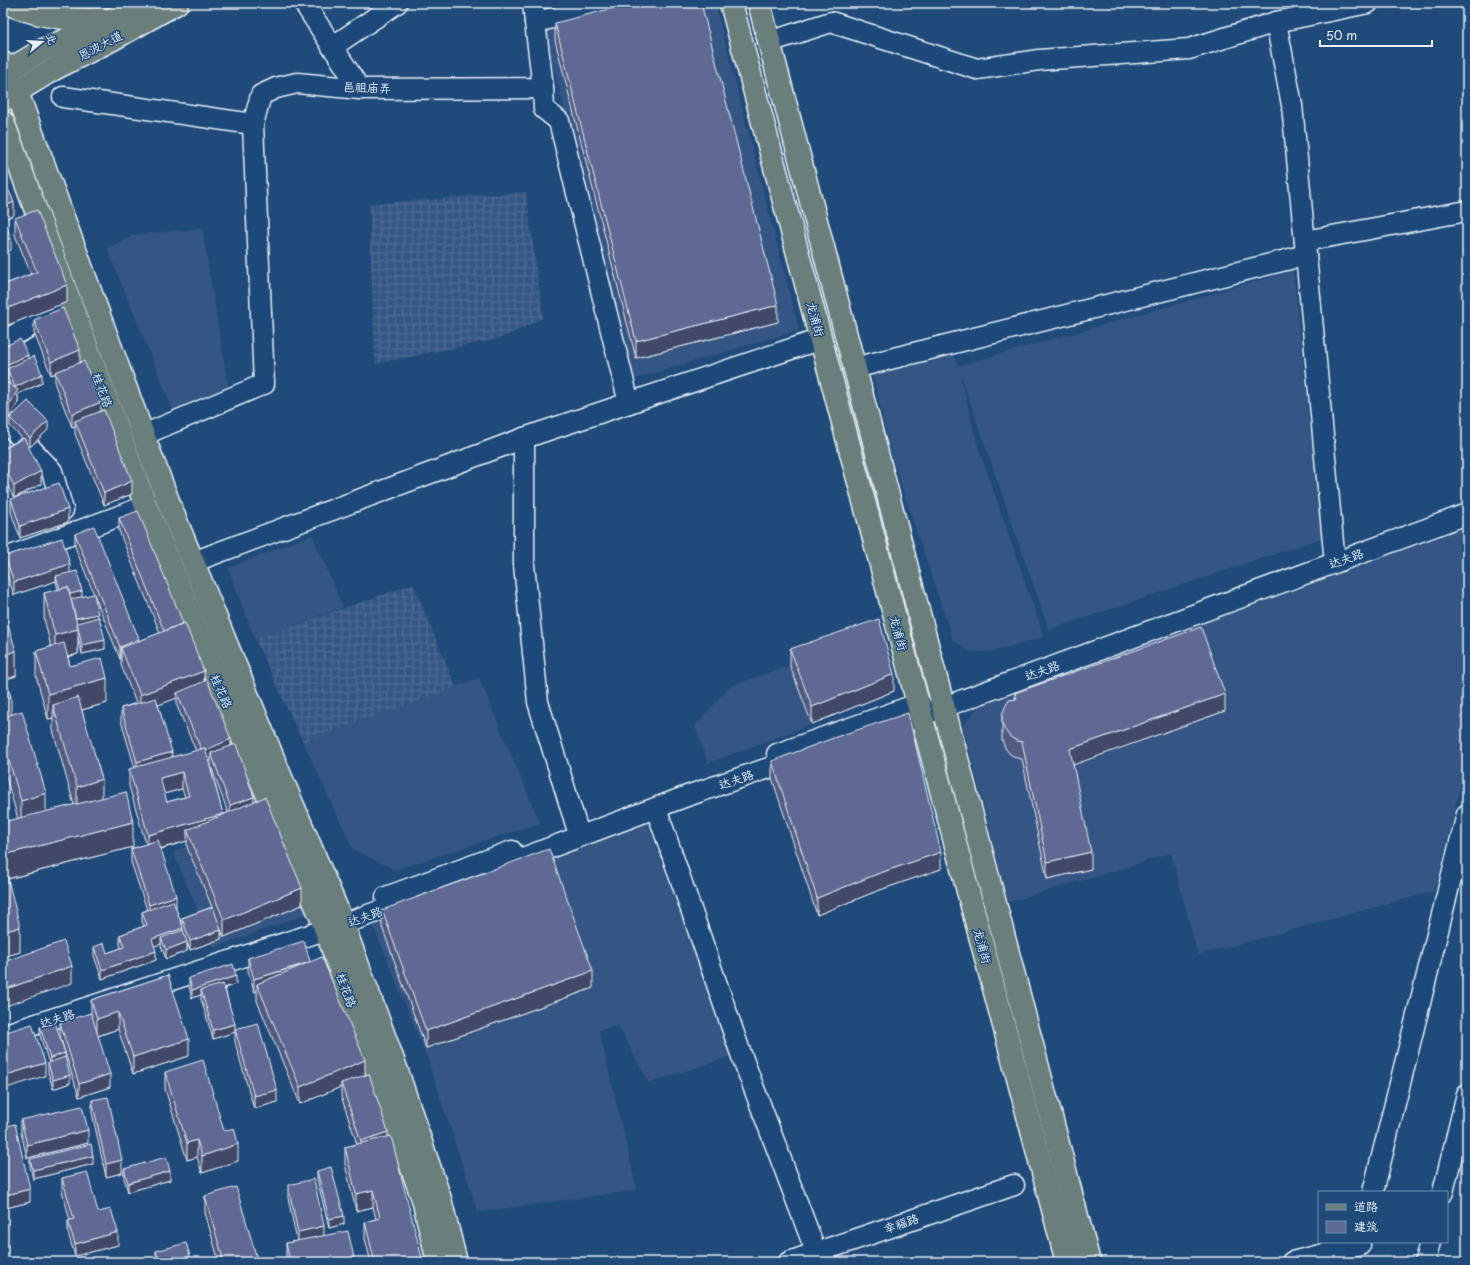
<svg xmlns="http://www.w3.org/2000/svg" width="1470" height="1265" viewBox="0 0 1470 1265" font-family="'Playpen Sans','LXGW WenKai TC',sans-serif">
<defs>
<pattern id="industrial-grid" width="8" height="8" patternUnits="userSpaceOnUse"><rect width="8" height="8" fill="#365684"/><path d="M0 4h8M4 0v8" fill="none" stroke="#536f96"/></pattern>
</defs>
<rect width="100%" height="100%" fill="#1f4a7a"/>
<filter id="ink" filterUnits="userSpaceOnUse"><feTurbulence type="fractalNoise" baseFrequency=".025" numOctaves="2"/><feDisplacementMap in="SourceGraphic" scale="8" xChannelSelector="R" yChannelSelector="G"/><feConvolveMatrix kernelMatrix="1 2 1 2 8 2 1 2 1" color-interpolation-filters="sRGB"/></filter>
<g filter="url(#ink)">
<g fill="#365684">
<polygon points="656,3 715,3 799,330 634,379 543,27"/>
<polygon points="202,228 229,392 174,412 107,248 135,235"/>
<polygon points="1293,271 1322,538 1049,630 959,370 977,443 1044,637 991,652 971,652 953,640 893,461 872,372 954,354 958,366"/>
<polygon points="1467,527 1467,758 1435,891 1198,955 1171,853 1118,870 1008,902 963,725 988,698"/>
<polygon points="312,535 343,607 255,639 228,568"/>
<polygon points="790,666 812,724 708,763 695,726 730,686"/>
<polygon points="479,678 540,823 395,870 353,849 303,742"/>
<polygon points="265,814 309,913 214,948 173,852"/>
<polygon points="647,822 732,1056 649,1083 618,1026 599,1030 637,1190 478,1212 428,1061 372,922"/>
</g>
<g fill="url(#industrial-grid)">
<polygon points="526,192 543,318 502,338 375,364 369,204"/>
<polygon points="413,584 456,687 303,742 255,639"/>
</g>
<path fill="#57838c" stroke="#a0bac2" d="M 932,3 L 978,3 C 962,9 948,7 932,3 Z"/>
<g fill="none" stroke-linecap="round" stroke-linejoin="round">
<defs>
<g id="minor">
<polyline points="304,3 360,89"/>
<polyline points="533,3 535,22"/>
<polyline points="1276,22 1292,105 1334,553"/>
<polyline points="769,42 831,22 977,69 1039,60 1189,49 1276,22 1368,3"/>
<polyline points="332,47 397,3"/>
<polyline points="543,88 544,109 559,121 629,403"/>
<polyline points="63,97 253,124 261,95 276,88 297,83 360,89 543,88 535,22 620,3"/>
<polyline points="1305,241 1467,211"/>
<polyline points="3,341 57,312"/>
<polyline points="854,368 1306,255"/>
<polyline points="3,419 52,471 63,510"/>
<polyline points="143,435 264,384 253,124"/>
<polyline points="524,438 524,565 538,702 577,828"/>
<polyline points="3,559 146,506"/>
<polyline points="193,562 524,438 821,339"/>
<polyline points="906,721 1467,514"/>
<polyline points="777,754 920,703"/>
<polyline points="656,808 741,1054 816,1252"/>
<polyline points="499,867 687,796 798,758"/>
<polyline points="386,897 512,851"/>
<polyline points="3,1035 343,924 407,901"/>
<polyline points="1373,1192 1467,814"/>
<polyline points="1443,1192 1467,1094"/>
<polyline points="789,1262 1014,1185"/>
<polyline points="1292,1262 1360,1245"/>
<polyline points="1425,1262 1430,1242"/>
</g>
<g id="major">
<path d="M 6,3 C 38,16 68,21 102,19"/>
<polyline points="731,3 1067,1262"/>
<polyline points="759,3 1089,1262"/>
<polyline points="3,63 17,92 143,435 170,506 280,775 339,914 396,1068 440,1199 456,1262"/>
<polyline points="3,74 41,51 112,19 138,3"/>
<polyline points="3,100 52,70 113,39 177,3"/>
<polyline points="3,122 146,506 232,714 322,919 423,1199 438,1262"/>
</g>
</defs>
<use href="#minor" stroke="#e8f1f8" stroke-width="23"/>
<use href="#major" stroke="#e8f1f8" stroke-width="25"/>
<use href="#minor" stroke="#1f4a7a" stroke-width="20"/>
<use href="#major" stroke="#6b7f7c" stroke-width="22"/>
</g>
<g fill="#515a7f" stroke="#e8f1f8" fill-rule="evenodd">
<polygon points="555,23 778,322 636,358 555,40"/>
<polygon points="15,218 67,302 3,327 3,285 31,274 15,235"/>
<polygon points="34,320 80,362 101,411 132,494 104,505 75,434 75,426 72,427 55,385 55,373 51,375 34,333"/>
<polygon points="3,347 28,359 42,383 18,394 18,403 9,418 3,414 3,380 10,385 7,377"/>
<polygon points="10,418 48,430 30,447 26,442 41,484 16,497 68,522 20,538 11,512 11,499 14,498 3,477 3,449 22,438 10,426"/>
<path d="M 119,518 L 204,682 L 231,746 L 254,802 L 302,905 L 224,937 L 221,930 L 221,939 L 190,950 L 187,943 L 187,951 L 166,959 L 161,946 L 161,944 L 154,946 L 156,960 L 102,979 L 94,956 L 94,947 L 107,953 L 121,948 L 120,944 L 120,935 L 144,926 L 142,921 L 142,912 L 147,910 L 131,862 L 131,849 L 146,844 L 129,786 L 129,769 L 135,768 L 121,721 L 121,708 L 136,703 L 121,665 L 121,659 L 120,659 L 75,547 L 75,534 L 139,641 L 160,633 L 119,531 ZM 177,698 L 177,706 L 196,751 L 172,757 L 158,705 ZM 211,760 L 211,766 L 228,813 L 223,814 L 209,761 ZM 182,789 L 185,797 L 167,802 L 164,794 ZM 187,841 L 187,847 L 212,907 L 182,918 L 182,925 L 176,909 L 176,908 L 161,849 Z"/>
<polygon points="5,556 70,573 82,597 98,617 105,649 82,654 78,637 78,654 68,657 70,666 107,703 82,710 102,798 133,847 8,879 20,952 3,957 3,822 18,819 3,766 3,608 16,676 6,679 11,714 46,812 74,805 53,730 53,718 48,719 36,676 36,651 51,647 44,618 44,593 58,590 56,581 14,595 5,569"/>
<polygon points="790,649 894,691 812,724 790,666"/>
<polygon points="1015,693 1225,711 1073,764 1091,869 1047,879 1022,759 1017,758 1010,754 1005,748 1002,740 1002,715 1015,699"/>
<polygon points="772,761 941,869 877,891 817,915 772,778"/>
<polygon points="382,910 593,988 426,1048 382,927"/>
<polygon points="248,958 310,962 365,1075 388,1136 423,1262 371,1262 365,1239 365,1222 376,1219 373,1207 356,1211 345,1164 345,1147 357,1144 341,1096 341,1087 300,1104 257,1001 257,991 254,992 248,971"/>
<polygon points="168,975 189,1056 133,1074 118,1029 98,1036 110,1087 79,1097 60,1036 60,1023 91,1013 91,1000"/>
<polygon points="189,978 236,984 225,988 235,1029 277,1102 254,1109 235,1042 235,1032 213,1039 201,999 201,995 192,998 189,987"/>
<polygon points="40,1027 65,1057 70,1083 53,1089 48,1072 48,1063 49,1063 40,1036"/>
<polygon points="165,1072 224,1131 238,1161 202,1173 197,1157 187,1160 165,1089"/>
<polygon points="92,1100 122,1173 106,1177 92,1113"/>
<polygon points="3,1102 6,1121 6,1126 30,1202 6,1208 3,1196"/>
<polygon points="21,1120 88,1143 27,1158 21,1133"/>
<polygon points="30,1159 93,1164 33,1179 30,1167"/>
<polygon points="124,1169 170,1180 128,1192 124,1178"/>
<polygon points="317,1171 344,1224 329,1228 317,1179"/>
<polygon points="62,1178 98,1212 118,1245 75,1256 68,1233 68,1221 70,1220 62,1191"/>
<polygon points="288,1185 324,1236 355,1262 287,1262 286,1256 286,1243 297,1241 288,1198"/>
<polygon points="205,1196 258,1262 219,1262 205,1213"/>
<polygon points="156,1251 192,1262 156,1262"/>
</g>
<g fill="#424a68" stroke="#e8f1f8">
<polygon points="14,202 14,215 3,220 3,207"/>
<polygon points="11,238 11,250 3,254 3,241"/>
<polygon points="67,285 67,302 3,327 3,310"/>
<polygon points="778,305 778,322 636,358 636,341"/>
<polygon points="80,350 80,363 51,375 51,362"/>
<polygon points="28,355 28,367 7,369 7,377 3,379 3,366"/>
<polygon points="42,374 42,383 18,394 18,403 9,418 9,405 15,395 15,387"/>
<polygon points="101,402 101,415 75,421 75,426 72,427 72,414"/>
<polygon points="48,421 48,430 30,447 30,438"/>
<polygon points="41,471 41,484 14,498 14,486"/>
<polygon points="132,481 132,494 104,505 104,493"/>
<polygon points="68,509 68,522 20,538 20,526"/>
<polygon points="70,564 70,577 56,576 56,581 14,595 14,582"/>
<polygon points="82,591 82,599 70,602 61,596"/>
<polygon points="98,614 98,622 78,627 73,619"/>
<polygon points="78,629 78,654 55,660 55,635"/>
<polygon points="139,639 139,652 121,648 121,659 120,659 120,647"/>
<polygon points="105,640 105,649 82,654 82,645"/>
<polygon points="16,651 16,676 3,680 3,655"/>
<polygon points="204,671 204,688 177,693 177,698 140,712 140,695"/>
<polygon points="894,674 894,691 812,724 812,707"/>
<polygon points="107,678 107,703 56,717 53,705 53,718 48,719 48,694"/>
<polygon points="1225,694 1225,711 1070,766 1070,749"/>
<polygon points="11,697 11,722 3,724 3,699"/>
<polygon points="231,739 231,752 211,753 211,760 202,764 202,751"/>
<polygon points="172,752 172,765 137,775 137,762"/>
<polygon points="182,772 182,789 160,795 160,778"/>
<polygon points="102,779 102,804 77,812 77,787"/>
<polygon points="46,793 46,818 21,826 21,801"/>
<polygon points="254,797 254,809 230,818 230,805"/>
<polygon points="223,814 191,840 187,830 187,841 148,852 148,835"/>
<polygon points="133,822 133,847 3,880 3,855"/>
<polygon points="941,852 941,869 877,891 817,915 817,898 877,874"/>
<polygon points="1091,852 1091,869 1047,879 1047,862"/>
<polygon points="302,888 302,905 224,937 224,920"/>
<polygon points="176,896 176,908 149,918 149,905"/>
<polygon points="20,927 20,952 3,957 3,932"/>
<polygon points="183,928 183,936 161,938 161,944 152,947 152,939"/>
<polygon points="221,930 221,939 190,950 190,941"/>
<polygon points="187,942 187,951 166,959 166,950"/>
<polygon points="156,951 156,960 102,979 102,970"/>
<polygon points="310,963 257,984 257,991 254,992 254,979"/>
<polygon points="72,966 72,983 3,1007 3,990"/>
<polygon points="593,971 593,988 426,1048 426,1031"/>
<polygon points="236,976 236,984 203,995 201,990 201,995 192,998 192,990"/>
<polygon points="118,1012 118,1029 97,1036 97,1019"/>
<polygon points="235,1024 235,1032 213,1039 213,1030"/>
<polygon points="189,1039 189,1056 133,1074 133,1057"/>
<polygon points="65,1053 65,1061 50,1066 50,1058"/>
<polygon points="365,1060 365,1078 341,1083 341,1087 300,1104 300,1087"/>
<polygon points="45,1063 45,1076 3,1089 3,1076"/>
<polygon points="110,1074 110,1087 79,1097 79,1084"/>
<polygon points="70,1075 70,1083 53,1089 53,1080"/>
<polygon points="277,1090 277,1102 254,1109 254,1096"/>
<polygon points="88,1130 88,1143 27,1158 27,1145"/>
<polygon points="388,1132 388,1145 361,1154 361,1141"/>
<polygon points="197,1140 197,1157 187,1160 187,1143"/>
<polygon points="238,1144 238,1161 202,1173 202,1156"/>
<polygon points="93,1156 93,1164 33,1179 33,1170"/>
<polygon points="122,1160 122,1173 106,1177 106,1164"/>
<polygon points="170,1171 170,1180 128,1192 128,1183"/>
<polygon points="30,1189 30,1202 6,1208 6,1195"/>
<polygon points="373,1190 373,1207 356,1211 356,1194"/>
<polygon points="344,1216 344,1224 329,1228 329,1219"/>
<polygon points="324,1226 324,1239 298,1245 298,1232"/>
<polygon points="118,1232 118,1245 75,1256 75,1244"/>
</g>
<g fill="#5e6994" stroke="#e8f1f8" fill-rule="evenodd">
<polygon points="633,3 701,3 778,305 636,341 555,23"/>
<polygon points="3,178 14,202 3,207"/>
<polygon points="37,210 67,285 3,310 3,285 37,272 15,218"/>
<polygon points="3,219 11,238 3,241"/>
<polygon points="63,308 80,350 51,362 34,320"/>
<polygon points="20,339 28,355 3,366 3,347"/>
<polygon points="34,356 42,374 15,387 7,369"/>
<polygon points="84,361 101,402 72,414 55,372"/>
<polygon points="3,380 18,390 9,405 3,401"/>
<polygon points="28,401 48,421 30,438 10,418"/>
<polygon points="104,410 132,481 104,493 75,421"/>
<polygon points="24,438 41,471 14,486 3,464 3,449"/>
<polygon points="59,483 68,509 20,526 11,499"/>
<polygon points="138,511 183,623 164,631 119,518"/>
<polygon points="94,526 139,639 120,647 75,534"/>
<polygon points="62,538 70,564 14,582 5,556"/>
<polygon points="77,571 82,591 70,594 68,587 60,589 56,576"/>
<polygon points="68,587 78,629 55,635 44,593"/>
<polygon points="94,594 98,614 76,618 71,599"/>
<polygon points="3,608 16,651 3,655"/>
<polygon points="99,617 105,640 82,645 77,623"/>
<polygon points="879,619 894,674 812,707 790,649"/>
<polygon points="185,623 204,671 140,695 121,648"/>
<polygon points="1201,627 1225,694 1070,749 1091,852 1047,862 1022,742 1017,741 1010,737 1005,730 1002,723 1002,715 1005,707 1009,700 1017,699 1015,693"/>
<polygon points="64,643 70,666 102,658 107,678 48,694 36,651"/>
<polygon points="3,670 11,697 3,699"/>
<polygon points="207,680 231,739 206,750 205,748 201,749 177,693"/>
<polygon points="78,697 102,779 77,787 53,705"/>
<polygon points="156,698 172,752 137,762 121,708"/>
<polygon points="22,711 46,793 21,801 3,741 3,717"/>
<polygon points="908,713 941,852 877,874 817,898 772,761 836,737"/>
<polygon points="236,744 254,797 230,805 211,753"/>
<path d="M 205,748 L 223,814 L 148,835 L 129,769 ZM 182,772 L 189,796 L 167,802 L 160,778 Z"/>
<polygon points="126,792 133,822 3,855 3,822"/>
<polygon points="265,797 302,888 224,920 187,830"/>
<polygon points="158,840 176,896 149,905 131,849"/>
<polygon points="549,849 593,971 426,1031 382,910"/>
<polygon points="3,860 20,927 3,932"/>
<polygon points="173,901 183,928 152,939 156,951 102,970 94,947 104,943 107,953 124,947 120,935 147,925 142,912"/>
<polygon points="213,907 221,930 190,941 182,918"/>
<polygon points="183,930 187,942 166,950 161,938"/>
<polygon points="64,941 72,966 3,990 3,962"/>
<polygon points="304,941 310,962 254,979 248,958"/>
<polygon points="322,957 365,1060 300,1087 257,984"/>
<polygon points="233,964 236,976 192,990 189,978"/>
<polygon points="168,975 189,1039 133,1057 118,1012 97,1019 91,1000"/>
<polygon points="223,984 235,1024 213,1030 201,990"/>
<polygon points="91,1013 110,1074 79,1084 60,1023"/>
<polygon points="55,1022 65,1053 50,1058 40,1027"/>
<polygon points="258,1023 277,1090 254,1096 235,1029"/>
<polygon points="32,1024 45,1063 3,1076 3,1033"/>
<polygon points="65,1057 70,1075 53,1080 48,1063"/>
<polygon points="203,1060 224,1131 234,1128 238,1144 202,1156 197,1140 187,1143 165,1072"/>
<polygon points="369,1074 388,1132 361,1141 341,1083"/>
<polygon points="108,1097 122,1160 106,1164 92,1100"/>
<polygon points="3,1102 6,1121 3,1122"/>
<polygon points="82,1106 88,1130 27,1145 21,1120"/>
<polygon points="15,1124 30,1189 6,1195 3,1183 3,1127"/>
<polygon points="391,1136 423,1262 375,1262 365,1222 380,1218 373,1190 356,1194 345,1147"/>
<polygon points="91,1144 93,1156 33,1170 30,1159"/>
<polygon points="166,1157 170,1171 128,1183 124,1169"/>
<polygon points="331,1167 344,1216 329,1219 317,1171"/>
<polygon points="87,1172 98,1212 111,1209 118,1232 75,1244 68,1221 74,1219 62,1178"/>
<polygon points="314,1179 324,1226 298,1232 288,1185"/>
<polygon points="236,1187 258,1262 224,1262 205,1196"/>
<polygon points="348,1231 355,1262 290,1262 286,1243"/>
<polygon points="186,1243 192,1262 159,1262 156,1251"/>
</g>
</g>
<g text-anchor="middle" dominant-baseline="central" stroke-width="3" stroke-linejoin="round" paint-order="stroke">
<g font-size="12" fill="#e8f1f8" stroke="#1f4a7a">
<text transform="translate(100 45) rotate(-28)">恩波大道</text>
<text transform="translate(367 87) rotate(2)">邑祖庙弄</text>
<text transform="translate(816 319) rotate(75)">龙浦街</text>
<text transform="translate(103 390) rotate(70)">桂花路</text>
<text transform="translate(1346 558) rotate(-20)">达夫路</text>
<text transform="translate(899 633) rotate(75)">龙浦街</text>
<text transform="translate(1042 670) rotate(-20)">达夫路</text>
<text transform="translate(222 691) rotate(67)">桂花路</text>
<text transform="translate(736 779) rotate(-19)">达夫路</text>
<text transform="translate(365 916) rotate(-20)">达夫路</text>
<text transform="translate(983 946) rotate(75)">龙浦街</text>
<text transform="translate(347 990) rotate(70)">桂花路</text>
<text transform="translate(57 1018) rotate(-18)">达夫路</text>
<text transform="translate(901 1223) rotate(-19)">幸福路</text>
</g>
</g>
<rect width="1470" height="1265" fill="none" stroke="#1f4a7a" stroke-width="16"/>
<rect x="8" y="8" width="1454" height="1249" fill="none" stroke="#e8f1f8" stroke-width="1.5" filter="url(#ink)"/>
<rect x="1318" y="1191" width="130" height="52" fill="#1f4a7a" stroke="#6f8dac"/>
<rect x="1326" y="1204" width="20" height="6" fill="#6b7f7c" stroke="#6f8dac"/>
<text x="1354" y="1211" font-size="12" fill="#e8f1f8">道路</text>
<rect x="1326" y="1221" width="20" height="12" fill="#5e6994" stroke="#6f8dac"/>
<text x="1354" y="1231" font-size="12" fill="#e8f1f8">建筑</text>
<g transform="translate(42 42) rotate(72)" stroke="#1f4a7a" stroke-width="3" paint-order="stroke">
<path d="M0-3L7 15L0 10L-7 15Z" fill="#e8f1f8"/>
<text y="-6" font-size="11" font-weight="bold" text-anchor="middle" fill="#e8f1f8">北</text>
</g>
<path d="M1320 40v6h112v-6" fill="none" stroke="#e8f1f8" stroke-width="2"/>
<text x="1326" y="40" font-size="12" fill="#e8f1f8" stroke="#1f4a7a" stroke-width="3" paint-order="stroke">50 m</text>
</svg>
